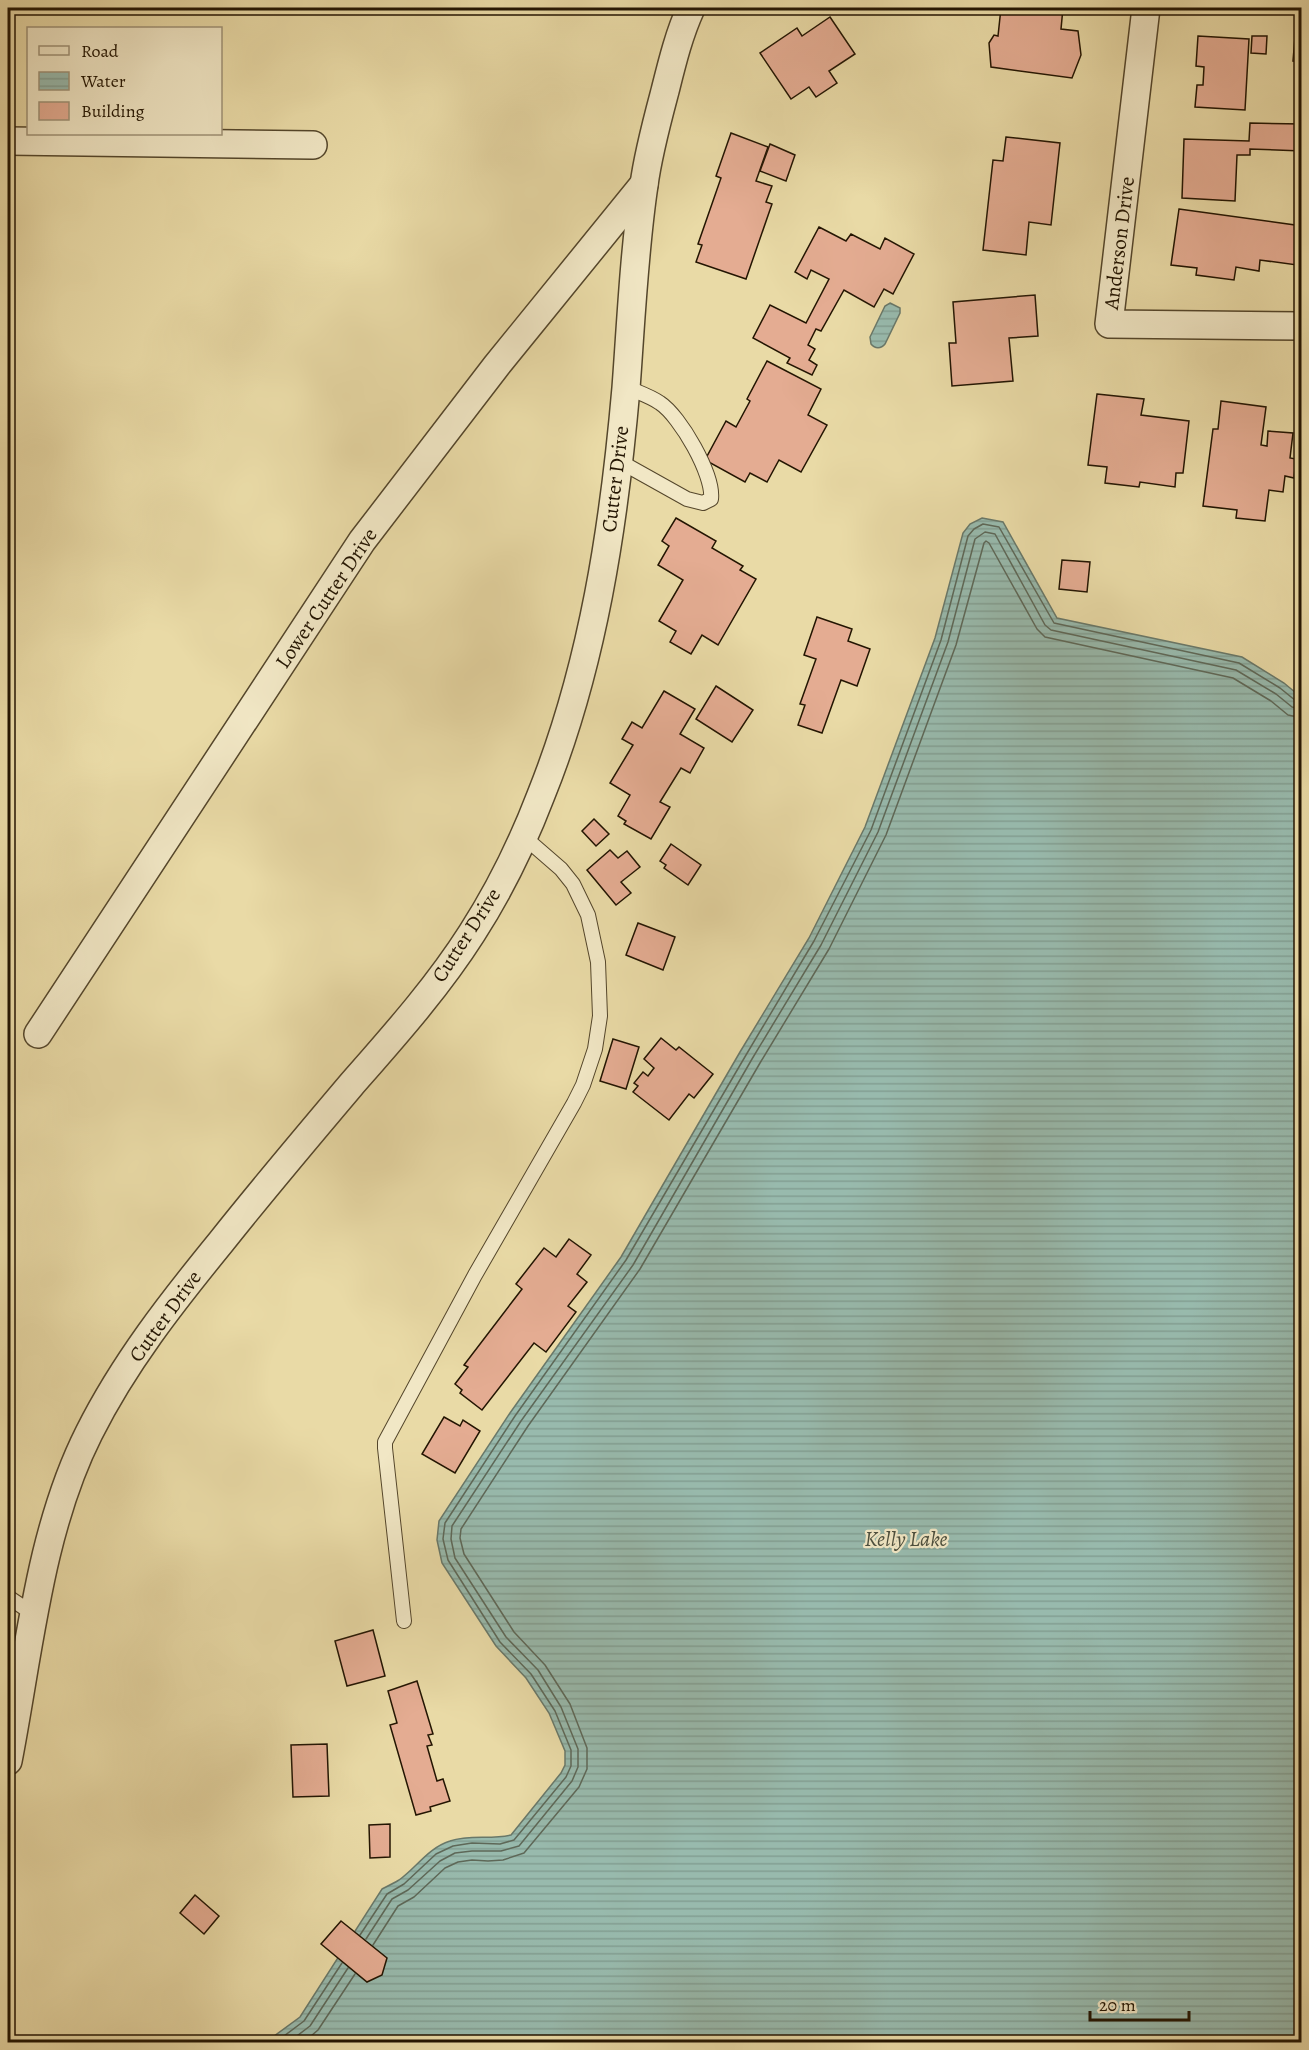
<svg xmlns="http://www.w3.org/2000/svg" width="1309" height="2050" viewBox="0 0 1309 2050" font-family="Alegreya,serif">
<defs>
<pattern id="water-rules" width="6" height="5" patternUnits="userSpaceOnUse" patternTransform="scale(1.5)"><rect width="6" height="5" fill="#98baad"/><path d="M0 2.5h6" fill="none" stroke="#839f93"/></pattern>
</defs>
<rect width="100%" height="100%" fill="#e9daa6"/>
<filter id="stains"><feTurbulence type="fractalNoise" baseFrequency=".00333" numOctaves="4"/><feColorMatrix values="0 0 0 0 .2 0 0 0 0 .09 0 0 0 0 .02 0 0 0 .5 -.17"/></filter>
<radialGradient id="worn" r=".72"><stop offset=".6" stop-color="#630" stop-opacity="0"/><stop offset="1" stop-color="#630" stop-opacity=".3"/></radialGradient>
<g fill="url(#water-rules)" stroke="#697869" stroke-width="1.5">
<path d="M 890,303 L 900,308 L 900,313 L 885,344 C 881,349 875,349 871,344 L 870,337 L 885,306 Z"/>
<path d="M 982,518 L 1003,522 L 1057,618 L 1242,657 L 1284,683 L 1302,698 L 1301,2042 L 266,2042 L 300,2017 L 382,1889 C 388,1886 394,1883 399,1880 C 417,1867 428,1848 450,1841 C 470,1834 490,1840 511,1835 L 561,1773 L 565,1765 L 565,1751 L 549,1713 L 526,1678 L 496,1646 L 442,1563 L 437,1540 L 439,1521 L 510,1413 L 621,1257 L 740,1052 L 809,938 L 865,827 L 935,638 L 963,533 L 970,524 Z"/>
</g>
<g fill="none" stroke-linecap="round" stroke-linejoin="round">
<g stroke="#5e6858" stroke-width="1.5">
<polyline points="360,1935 387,1894 404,1884 436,1854 453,1846 472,1843 500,1844 514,1840 566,1777 571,1766 571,1750 555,1711 531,1674 500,1642 448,1560 443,1539 445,1523 515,1416 626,1260 746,1055 814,941 871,830 941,640 968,536 974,529 983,524 999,527 1054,623 1239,663 1280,688 1296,701 1302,702"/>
<polyline points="366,1939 392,1899 408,1890 440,1861 455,1853 472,1851 501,1851 519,1846 572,1781 578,1767 578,1749 561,1707 538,1670 506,1637 455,1558 451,1539 452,1526 521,1421 633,1265 752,1059 821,945 878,832 948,642 975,539 985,532 995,534 1045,625 1051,630 1236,670 1276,694 1292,707 1302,709"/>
<polyline points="373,1945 398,1906 414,1897 445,1868 458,1862 472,1860 488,1861 503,1860 524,1853 579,1787 587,1769 587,1748 570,1704 545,1665 514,1632 464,1554 460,1538 461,1529 528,1426 640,1269 760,1063 829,949 886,835 956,645 984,543 986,541 989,543 1037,629 1045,637 1233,678 1271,701 1288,715 1302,718"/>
<polyline points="276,2042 304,2021 342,1963"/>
<polyline points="289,2042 310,2026 348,1968"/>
<polyline points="304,2042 318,2030 355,1974"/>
</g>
</g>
<g fill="#e4ac92" stroke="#231502" stroke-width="1.5">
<polygon points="1001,8 1063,8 1061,29 1078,31 1081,55 1072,78 991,67 989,43 994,35 998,36"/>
<polygon points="1204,8 1260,8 1259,14 1204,10"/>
<polygon points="830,17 855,54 829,71 837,83 816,97 809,87 791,99 760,53 797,28 802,36"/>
<polygon points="1198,36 1249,39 1245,110 1195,107 1197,85 1203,85 1204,67 1196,66"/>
<polygon points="1252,36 1267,36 1266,54 1251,53"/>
<polygon points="1295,37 1302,38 1302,62 1293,61"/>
<polygon points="1250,123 1302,124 1302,151 1250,149 1250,155 1237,155 1235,201 1182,198 1184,139 1249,141"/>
<polygon points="731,133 768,147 756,181 772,186 766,202 772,204 746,279 696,262 702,245 698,244 721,178 716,176"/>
<polygon points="1006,137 1060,143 1051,225 1029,222 1026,255 983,250 993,160 1003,161"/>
<polygon points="770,144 795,155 786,181 760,171"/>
<polygon points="1179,209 1302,226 1302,244 1300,244 1297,265 1260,260 1259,271 1236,267 1234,280 1196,275 1197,268 1171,265"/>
<polygon points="819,227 846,241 851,234 880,249 885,238 914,254 893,294 884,289 874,307 844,290 821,331 816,329 808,345 815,349 809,360 817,365 812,375 787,363 790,358 753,338 770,305 806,323 829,279 811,270 807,279 795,272"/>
<polygon points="1035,295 1038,336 1009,338 1013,381 952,386 949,343 956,343 953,302"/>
<polygon points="767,361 821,389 808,415 827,425 801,472 779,460 767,482 750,473 745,482 705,460 726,421 736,427 750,401 747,399"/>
<polygon points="1097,394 1144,399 1141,415 1189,421 1183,473 1176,473 1175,487 1140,482 1139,487 1105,483 1107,467 1088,465"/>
<polygon points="1221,401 1266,407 1261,445 1267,446 1268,431 1293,433 1290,458 1296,459 1294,478 1285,476 1283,492 1269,490 1265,521 1236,518 1237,510 1203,506 1213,429 1218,429"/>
<polygon points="676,518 716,541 712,548 743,566 740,570 756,579 718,645 702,635 691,654 670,642 676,631 659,621 683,580 658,565 669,546 662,541"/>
<polygon points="1062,560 1090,562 1087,592 1059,589"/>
<polygon points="817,617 852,629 848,641 870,649 857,686 841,680 822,733 798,725 805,705 800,704 816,659 804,655"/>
<polygon points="716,686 753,710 732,742 696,719"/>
<polygon points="664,691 695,709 680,734 704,748 690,773 681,768 660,802 670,807 651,839 624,824 626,821 618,816 630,795 610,783 633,745 622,739 632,722 642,728"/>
<polygon points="594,819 609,834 596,846 582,831"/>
<polygon points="671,844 701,865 688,885 664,868 666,865 660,861"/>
<polygon points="610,850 618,858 627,851 640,867 621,882 631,893 616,905 587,870"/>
<polygon points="638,923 675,937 663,970 626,955"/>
<polygon points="661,1038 676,1050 679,1047 713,1074 694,1098 689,1094 669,1120 633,1092 638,1086 634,1083 643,1072 648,1076 654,1068 644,1059"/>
<polygon points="613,1039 639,1047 626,1089 600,1081"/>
<polygon points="569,1239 591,1255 577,1274 587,1282 568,1306 576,1312 546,1352 534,1343 482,1410 460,1393 462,1390 455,1384 468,1367 464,1365 522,1289 516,1284 544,1248 556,1257"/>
<polygon points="444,1417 460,1426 463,1420 480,1431 455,1473 422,1454"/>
<polygon points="373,1630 385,1676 347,1686 335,1641"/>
<polygon points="417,1681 433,1734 428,1735 432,1745 427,1746 437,1781 443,1779 450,1801 430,1807 431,1811 416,1815 390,1725 397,1723 388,1691"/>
<polygon points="327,1744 329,1796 293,1797 291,1745"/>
<polygon points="390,1824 390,1857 370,1858 369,1825"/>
<polygon points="195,1895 219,1916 204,1934 180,1913"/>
<polygon points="341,1921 387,1958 382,1975 367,1982 321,1944"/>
<polygon points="8,2030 22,2042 8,2042"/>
</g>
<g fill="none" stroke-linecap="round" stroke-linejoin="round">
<defs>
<g id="lane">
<path d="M 619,461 L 687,499 L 703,503 L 711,499 C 714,475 680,416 660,403 C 650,396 637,392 626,387"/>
<polyline points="8,1597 35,1615"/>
<polyline points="404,1621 385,1448 385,1442 475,1275 574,1103 583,1085 595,1049 600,1016 598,962 588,915 573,884 561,869 523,836"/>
</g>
<g id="street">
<polyline points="1146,8 1109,324 1302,326"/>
<polyline points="8,141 313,145"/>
<polyline points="38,1034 362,541 497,365 644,184"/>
<path d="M 8,1761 C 29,1653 39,1532 89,1433 C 124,1363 172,1302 221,1242 C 263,1189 307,1137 351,1085 C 393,1037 437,988 472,933 C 499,891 523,842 541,795 C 593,666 614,526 626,388 C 631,322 634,251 644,185 C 648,154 657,121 665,91 C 672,63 679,34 691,8"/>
</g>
</defs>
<use href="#lane" stroke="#54462b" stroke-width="16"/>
<use href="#street" stroke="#54462b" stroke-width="30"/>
<use href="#lane" stroke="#f1e7c5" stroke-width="14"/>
<use href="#street" stroke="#f1e7c5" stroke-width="27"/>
</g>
<g text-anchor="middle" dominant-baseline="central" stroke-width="4.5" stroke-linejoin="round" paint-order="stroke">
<g font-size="21" fill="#231502" stroke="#f1e7c5">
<text transform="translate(1119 243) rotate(-83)">Anderson Drive</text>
<text transform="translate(615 479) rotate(-83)">Cutter Drive</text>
<text transform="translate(326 598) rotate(-56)">Lower Cutter Drive</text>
<text transform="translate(466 935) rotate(-57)">Cutter Drive</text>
<text transform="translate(165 1316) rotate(-54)">Cutter Drive</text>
</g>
<g font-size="22" font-style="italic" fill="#4c4f3e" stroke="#f1e7c5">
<text x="906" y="1539">Kelly Lake</text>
</g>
</g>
<rect width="1309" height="2050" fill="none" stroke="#e9daa6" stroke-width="30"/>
<rect x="9" y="9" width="1291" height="2032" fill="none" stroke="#231502" stroke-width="3"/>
<rect x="15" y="15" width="1279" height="2020" fill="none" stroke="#231502" stroke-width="1.5"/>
<rect x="27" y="27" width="195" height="108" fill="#f1e7c5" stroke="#9f9377" stroke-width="1.5"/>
<rect x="39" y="46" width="30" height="9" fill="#f1e7c5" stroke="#9f9377" stroke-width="1.5"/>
<text x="81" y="57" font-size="18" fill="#231502">Road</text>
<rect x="39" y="72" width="30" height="18" fill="url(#water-rules)" stroke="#9f9377" stroke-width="1.5"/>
<text x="81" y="87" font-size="18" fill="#231502">Water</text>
<rect x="39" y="102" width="30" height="18" fill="#e4ac92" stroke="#9f9377" stroke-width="1.5"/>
<text x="81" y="117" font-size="18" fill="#231502">Building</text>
<path d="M1090 2011v9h99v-9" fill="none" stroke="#231502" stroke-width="3"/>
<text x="1099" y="2011" font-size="18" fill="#231502" stroke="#f1e7c5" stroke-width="4.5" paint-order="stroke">20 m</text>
<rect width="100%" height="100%" filter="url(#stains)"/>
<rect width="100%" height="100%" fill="url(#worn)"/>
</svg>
